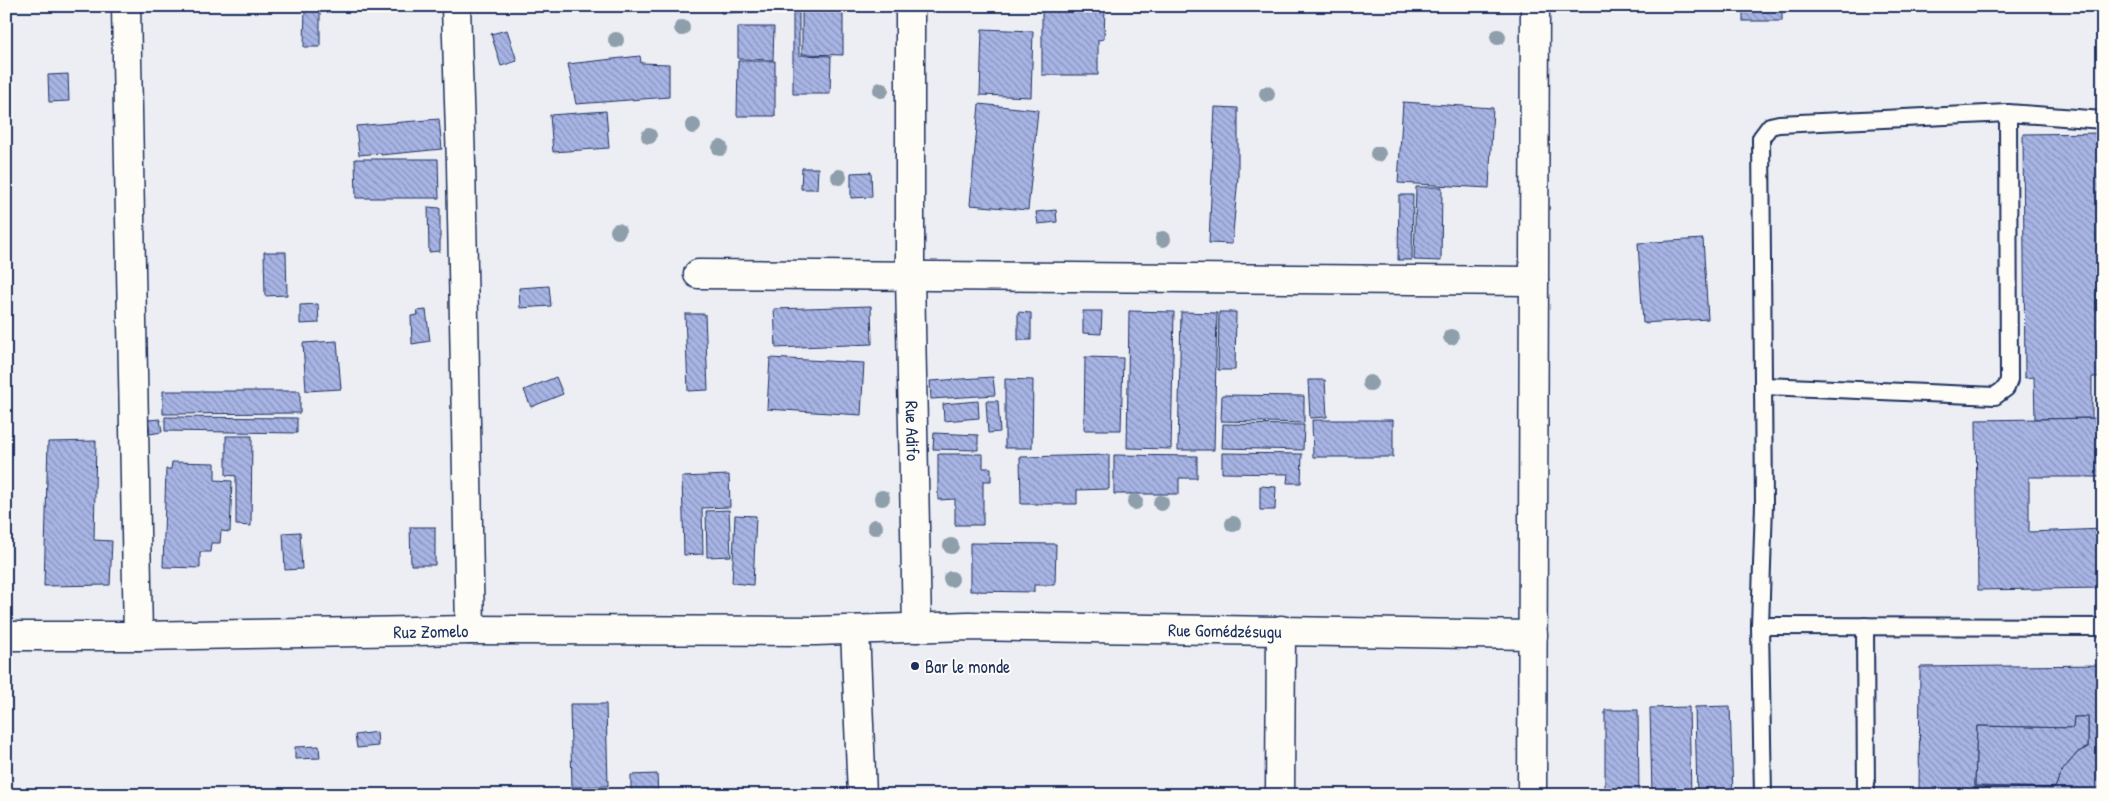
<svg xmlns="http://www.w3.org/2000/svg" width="2109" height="801" viewBox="0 0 2109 801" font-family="'Patrick Hand',sans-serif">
<defs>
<pattern id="building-back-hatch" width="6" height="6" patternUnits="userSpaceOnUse" patternTransform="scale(1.25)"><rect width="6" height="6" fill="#a8b4e4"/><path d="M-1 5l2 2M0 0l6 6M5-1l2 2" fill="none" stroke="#8893bc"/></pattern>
</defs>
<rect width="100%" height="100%" fill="#eceef3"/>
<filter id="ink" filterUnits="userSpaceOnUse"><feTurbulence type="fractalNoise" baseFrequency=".02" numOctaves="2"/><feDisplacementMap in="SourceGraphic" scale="10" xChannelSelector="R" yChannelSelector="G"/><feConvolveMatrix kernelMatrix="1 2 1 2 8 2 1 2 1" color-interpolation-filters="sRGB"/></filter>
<g filter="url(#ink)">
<g fill="url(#building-back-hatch)" stroke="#1b2f5e" fill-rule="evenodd">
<polygon points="305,6 320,6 320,47 304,47"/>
<polygon points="720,6 786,6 787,11 721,13"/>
<polygon points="802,6 843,6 843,55 802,54"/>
<polygon points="1042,6 1105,7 1104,39 1098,40 1098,75 1042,75"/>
<rect x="1743" y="6" width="39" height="15"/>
<polygon points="793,13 799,13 799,55 831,56 830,94 793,94"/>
<polygon points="738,27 774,27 773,60 738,59"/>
<polygon points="982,29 1033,31 1031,97 980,95"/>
<polygon points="507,30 517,61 501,66 491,34"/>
<polygon points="640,56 641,63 669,64 669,97 576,104 568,64"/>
<polygon points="738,61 775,61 775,116 737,116"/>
<polygon points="68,74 69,101 49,102 48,75"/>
<polygon points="1403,102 1493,108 1489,188 1398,183"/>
<polygon points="979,104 1038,110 1028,210 970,205"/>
<polygon points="1215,107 1238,108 1238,177 1232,244 1209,243"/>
<polygon points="606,111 609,148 553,152 550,115"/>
<polygon points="439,119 442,149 381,155 381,153 359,155 356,126"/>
<polygon points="2103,133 2103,204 2098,204 2096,310 2103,310 2103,377 2092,377 2092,418 2035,419 2034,377 2025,378 2023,134"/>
<polygon points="355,159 438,159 439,198 356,198"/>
<polygon points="802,168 818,168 817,189 801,189"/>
<polygon points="871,172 872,197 851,198 851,173"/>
<polygon points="1416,187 1442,187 1441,261 1414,260"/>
<polygon points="1399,195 1413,195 1412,260 1398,260"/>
<polygon points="428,207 440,208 440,251 429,252"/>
<polygon points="1056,210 1057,222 1038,224 1036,212"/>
<polygon points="1703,239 1708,319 1643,323 1638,243"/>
<polygon points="264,252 286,252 287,295 265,296"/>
<polygon points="549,286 551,306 520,308 519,288"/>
<polygon points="318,304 319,323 300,324 300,305"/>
<polygon points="871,306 872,344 776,348 774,309"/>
<polygon points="426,310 430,341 412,344 411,316 418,315 417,311"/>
<polygon points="1083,311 1102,311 1101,334 1083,333"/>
<polygon points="1129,311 1174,312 1171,449 1127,448"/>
<polygon points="1018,312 1031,313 1031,340 1018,340"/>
<polygon points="1181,312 1217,313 1214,450 1178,450"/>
<polygon points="1219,312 1236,312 1235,370 1218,370"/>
<polygon points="685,314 705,314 708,390 688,391"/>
<polygon points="337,341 341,389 306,391 303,343"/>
<polygon points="1085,357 1123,358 1121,430 1084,430"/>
<polygon points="770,358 864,363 861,415 767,409"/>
<polygon points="556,377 563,394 531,407 524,390"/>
<polygon points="993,377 995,395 931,399 930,381"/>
<polygon points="1005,379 1033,380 1032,448 1005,448"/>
<polygon points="1308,380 1325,380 1327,417 1310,418"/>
<polygon points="163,391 300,391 300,413 163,414"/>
<polygon points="1222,395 1304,396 1304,423 1221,421"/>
<polygon points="978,401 979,418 944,421 943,404"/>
<polygon points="986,401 998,401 1000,432 988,433"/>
<polygon points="165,417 297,418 297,433 165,431"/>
<polygon points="2103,418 2103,477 2029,477 2029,532 2103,529 2103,588 1978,590 1976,420"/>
<polygon points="160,419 162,432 150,434 148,420"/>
<polygon points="1312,420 1393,420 1393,457 1313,457"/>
<polygon points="1223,424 1304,425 1303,450 1222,448"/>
<polygon points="934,433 978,435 978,450 933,449"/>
<polygon points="226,436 252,436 251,526 236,525 236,476 226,475"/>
<polygon points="96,441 94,540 112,541 110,585 44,586 48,442"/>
<polygon points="1222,453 1302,454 1301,483 1287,483 1288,474 1222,473"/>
<polygon points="938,454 983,454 983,468 991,468 991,481 983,481 983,525 955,525 955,499 938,500"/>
<polygon points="1109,455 1109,489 1077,490 1077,504 1021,504 1020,457"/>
<polygon points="1114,455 1197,456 1197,478 1179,478 1179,494 1114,494"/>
<polygon points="172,462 215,463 215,480 232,481 230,532 221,531 220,543 211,543 210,552 200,552 200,568 163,567 166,469 171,469"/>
<polygon points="729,475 730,507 702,508 703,554 684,555 682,477"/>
<polygon points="1260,486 1276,487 1275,510 1260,510"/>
<polygon points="729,510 731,556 707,557 706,511"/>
<polygon points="735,515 756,516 753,585 732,583"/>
<polygon points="410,527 435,527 435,565 411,565"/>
<polygon points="300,532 302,569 285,570 283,533"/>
<polygon points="970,543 1056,544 1055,585 1034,585 1034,592 970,591"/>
<path d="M 2103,665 L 2103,795 L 1919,795 L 1920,667 ZM 2074,717 L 2088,717 L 2088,747 L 2078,752 L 2061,772 L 2055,788 L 1975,786 L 1977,726 L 2073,728 Z"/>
<polygon points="570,704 606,704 608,786 572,787"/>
<polygon points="1730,706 1733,795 1697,795 1695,707"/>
<polygon points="1689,707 1691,795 1652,795 1650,708"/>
<polygon points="1605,710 1638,710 1639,795 1605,795"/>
<polygon points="2074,717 2088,717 2088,747 2078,752 2061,772 2055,788 1975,786 1977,726 2073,728"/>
<polygon points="377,732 378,746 357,748 355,735"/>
<polygon points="319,746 320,758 295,759 295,747"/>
<polygon points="657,774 658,795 631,795 631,775"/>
</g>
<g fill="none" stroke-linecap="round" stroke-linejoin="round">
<defs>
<g id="service">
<polyline points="1764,386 1995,396 2006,388 2009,380 2008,113"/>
<polyline points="1760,626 2103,627"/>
<polyline points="1865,626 1866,795"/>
<polyline points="1763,795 1760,626 1764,504 1761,138 1770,126 1779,124 2008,113 2103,120"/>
</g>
<g id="minor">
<polyline points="126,6 138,636"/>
<polyline points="456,6 461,164 470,630"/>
<path id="s1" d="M 910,6 L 910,276 L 917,628"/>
<polyline points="698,274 1534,281"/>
<polyline points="855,630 862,795"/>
<path id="s2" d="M 6,636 L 138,636 L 470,630 L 815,631 L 968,626 L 1533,635"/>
<polyline points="1280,795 1281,630"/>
<polyline points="1532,795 1535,6"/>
</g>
</defs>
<use href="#service" stroke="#1b2f5e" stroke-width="20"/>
<use href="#minor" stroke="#1b2f5e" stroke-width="31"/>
<use href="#service" stroke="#fdfcf7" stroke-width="16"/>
<use href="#minor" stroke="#fdfcf7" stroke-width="28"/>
</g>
<g fill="#8e9eab">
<circle cx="682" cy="28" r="8"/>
<circle cx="1498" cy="37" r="8"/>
<circle cx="616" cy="40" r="8"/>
<circle cx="881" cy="90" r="8"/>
<circle cx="1267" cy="94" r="8"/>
<circle cx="693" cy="126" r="8"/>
<circle cx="649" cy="136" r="8"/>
<circle cx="720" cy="148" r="8"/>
<circle cx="1378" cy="154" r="8"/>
<circle cx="839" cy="177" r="8"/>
<circle cx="618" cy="231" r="8"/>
<circle cx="1163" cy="239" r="8"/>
<circle cx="1451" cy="337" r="8"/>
<circle cx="1370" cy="383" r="8"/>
<circle cx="882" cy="498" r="8"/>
<circle cx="1135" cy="502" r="8"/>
<circle cx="1161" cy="503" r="8"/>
<circle cx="1233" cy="524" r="8"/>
<circle cx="875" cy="527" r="8"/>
<circle cx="951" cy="546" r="8"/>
<circle cx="951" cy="579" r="8"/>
</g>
</g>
<circle fill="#1b2f5e" stroke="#fdfcf7" stroke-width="2" cx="915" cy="666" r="5"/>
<g text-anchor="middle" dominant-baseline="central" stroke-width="4" stroke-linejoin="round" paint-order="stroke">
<g font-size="18" fill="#1b2f5e" stroke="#fdfcf7">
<text stroke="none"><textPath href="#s1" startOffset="425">Rue Adifo</textPath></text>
<text stroke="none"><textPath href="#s2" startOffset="1219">Rue Gomédzésugu</textPath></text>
<text stroke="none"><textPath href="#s2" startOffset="425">Ruz Zomelo</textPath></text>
</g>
<g font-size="18" fill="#1b2f5e" stroke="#fdfcf7" text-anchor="start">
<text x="925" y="666">Bar le monde</text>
</g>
</g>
<rect width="2109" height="801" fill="none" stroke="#fdfcf7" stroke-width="25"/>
<rect x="12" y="12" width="2084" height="776" fill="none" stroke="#1b2f5e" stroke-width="2" filter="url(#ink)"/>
</svg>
